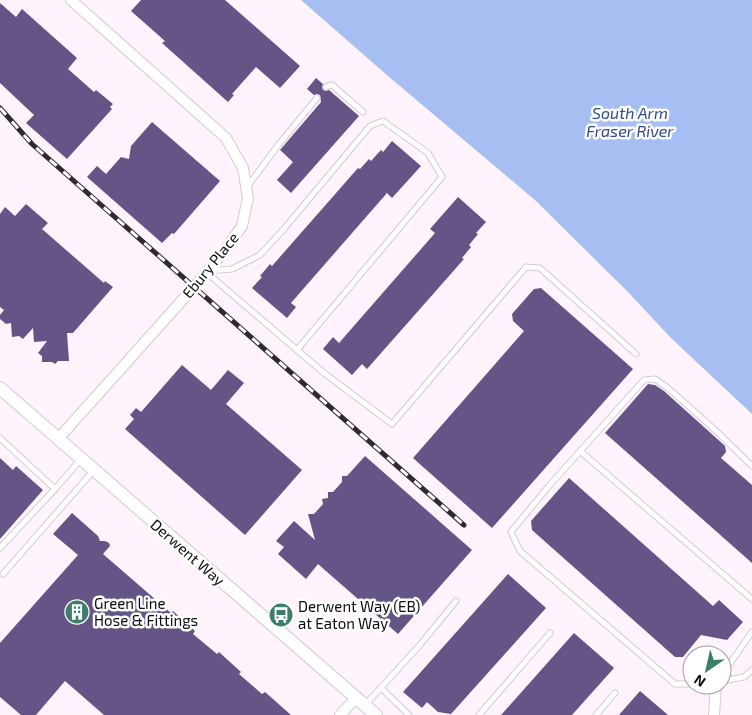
<svg xmlns="http://www.w3.org/2000/svg" width="752" height="715" viewBox="0 0 752 715" font-family="'Exo 2',sans-serif">
<rect width="100%" height="100%" fill="#fff3fe"/>
<polygon fill="#a7bef2" points="301,0 752,0 752,414 672,339 627,291 536,201 388,76"/>
<g fill="#645586">
<polygon points="141,0 225,0 300,66 280,88 256,67 232,94 234,95 228,102 162,43 165,41 131,11"/>
<polygon points="0,3 16,17 22,9 77,58 68,69 94,92 96,90 113,104 110,107 112,109 67,159 26,123 34,115 0,83"/>
<polygon points="316,78 323,84 322,87 323,90 326,91 329,90 359,116 291,193 277,180 293,162 280,150 321,102 320,95 317,94 314,95 307,89"/>
<polygon points="152,122 220,181 174,234 172,233 162,243 87,177 97,166 106,174 121,157 129,159 131,146"/>
<polygon points="392,141 421,166 392,198 387,193 291,303 296,307 287,318 252,288 262,277 260,276 270,264 272,266 358,168 360,169 369,159 371,161 381,150 383,152"/>
<polygon points="458,197 486,222 476,233 478,234 469,245 471,247 462,258 464,259 367,369 362,364 352,375 323,349 333,337 339,343 435,233 430,229"/>
<polygon points="26,204 48,223 42,229 104,283 105,281 113,287 73,333 67,333 69,361 58,361 55,364 52,362 42,362 42,356 38,353 47,341 34,342 33,328 23,339 19,336 12,337 11,323 6,324 0,319 0,315 4,310 0,307 0,214 5,207 15,216"/>
<polygon points="541,288 633,369 492,528 413,458 524,331 513,321 512,314 534,289"/>
<polygon points="182,365 211,390 228,370 244,383 226,404 302,470 245,535 125,429 134,419 130,415 136,408 141,412"/>
<polygon points="648,384 655,385 664,391 725,446 726,452 721,458 752,485 752,563 605,433"/>
<polygon points="365,456 472,550 398,634 318,564 306,579 278,554 284,547 276,541 294,521 315,540 308,514 314,514 323,504 322,499 328,498 328,492 333,492 342,482 342,476 347,476"/>
<polygon points="0,458 13,470 16,466 43,490 0,539"/>
<polygon points="569,478 713,606 719,600 743,622 727,640 701,635 683,657 675,657 532,530 531,521"/>
<polygon points="72,513 98,536 100,541 105,541 109,543 110,546 103,554 171,613 173,611 195,631 193,634 217,654 219,652 241,672 239,674 262,694 265,692 291,715 104,715 65,681 36,715 21,715 0,697 0,643 78,555 53,534"/>
<polygon points="508,574 546,608 451,714 438,712 427,702 422,708 403,692"/>
<polygon points="574,633 614,668 572,715 501,715"/>
<polygon points="640,691 668,715 619,715"/>
</g>
<g fill="none" stroke-linecap="round" stroke-linejoin="round">
<defs>
<g id="service">
<polyline points="326,87 330,85 332,85 363,112"/>
<polyline points="247,187 279,144 317,98"/>
<polyline points="208,271 232,269 260,255 283,230 370,126 383,121 428,153 442,177 297,350"/>
<polyline points="206,272 324,373 392,424 526,267 540,268 636,354"/>
<polyline points="0,438 55,489 81,459"/>
<polyline points="580,451 752,599"/>
<polyline points="0,548 55,489"/>
<polyline points="3,574 94,470"/>
<polyline points="722,675 752,632"/>
<polyline points="722,681 744,677 752,670"/>
<polyline points="692,684 675,684 520,551 511,532 548,487 644,380 655,379 668,388 714,429 752,466"/>
<polyline points="381,688 409,715"/>
<polyline points="365,705 419,646 456,601"/>
<polyline points="479,715 550,633"/>
<polyline points="596,715 615,693"/>
</g>
<g id="minor">
<polyline points="58,439 194,287 226,249 242,226 248,198 243,168 226,138 71,0"/>
<polyline points="340,715 356,698"/>
<polyline points="714,715 716,685"/>
</g>
<polyline id="tertiary" points="0,388 376,715"/>
</defs>
<use href="#service" stroke="#d6c8d4" stroke-width="7"/>
<use href="#minor" stroke="#d6c8d4" stroke-width="12"/>
<use href="#tertiary" stroke="#d6c8d4" stroke-width="14"/>
<use href="#service" stroke="#fff" stroke-width="5"/>
<use href="#minor" stroke="#fff" stroke-width="10"/>
<use href="#tertiary" stroke="#fff" stroke-width="12"/>
<defs>
<polyline id="rail" points="0,108 32,144 464,525"/>
</defs>
<use href="#rail" stroke="#302a2f" stroke-width="5"/>
<use href="#rail" stroke="#fff" stroke-width="3" stroke-dasharray="9" stroke-linecap="butt"/>
</g>
<defs>
<symbol id="building-disc" viewBox="-11 -11 22 22"><circle r="9.5" fill="#3e7d69" stroke="#fff"/><path d="M-4-6H4V6H1V3H-1V6H-4ZM-2.5-4.3h1.7v1.8h-1.7ZM.8-4.3h1.7v1.8H.8ZM-2.5-1h1.7V.8h-1.7ZM.8-1h1.7V.8H.8Z" fill="#fff"/></symbol>
<symbol id="bus-disc" viewBox="-11 -11 22 22"><circle r="9.5" fill="#3e7d69" stroke="#fff"/><path d="M-5-6H5V4H4V6H2V4H-2V6H-4V4H-5ZM-3.5-4V0h7V-4ZM-3.5 1.2v1.5H-2V1.2ZM2 1.2v1.5H3.5V1.2Z" fill="#fff"/></symbol>
</defs>
<g fill-rule="evenodd">
<use href="#building-disc" x="63" y="598" width="28" height="28"/>
<use href="#bus-disc" x="267" y="601" width="28" height="28"/>
</g>
<g text-anchor="middle" dominant-baseline="central" stroke-width="5" stroke-linejoin="round" paint-order="stroke">
<g font-size="15" fill="#0f0a0e" stroke="#fff">
<text transform="translate(210 265) rotate(-51)">Ebury Place</text>
<text transform="translate(188 552) rotate(41)">Derwent Way</text>
</g>
<g font-size="15" fill="#0f0a0e" stroke="#fff" text-anchor="start">
<text x="94" y="603">Green Line<tspan x="94" dy="17">Hose &amp; Fittings</tspan></text>
<text x="298" y="606">Derwent Way (EB)<tspan x="298" dy="17">at Eaton Way</tspan></text>
</g>
<g font-size="16" font-style="italic" fill="#314988" stroke="#fff">
<text x="630" y="112">South Arm<tspan x="630" dy="18">Fraser River</tspan></text>
</g>
</g>
<g transform="translate(707 670) rotate(214)"><circle r="24" fill="#ffffff" stroke="#9f9d9f"/>
<path d="M0-4L9 19L0 12L-9 19Z" fill="#3e7d69"/>
<text y="-8" font-size="14" font-weight="bold" text-anchor="middle" fill="#0f0a0e">N</text>
</g>
</svg>
